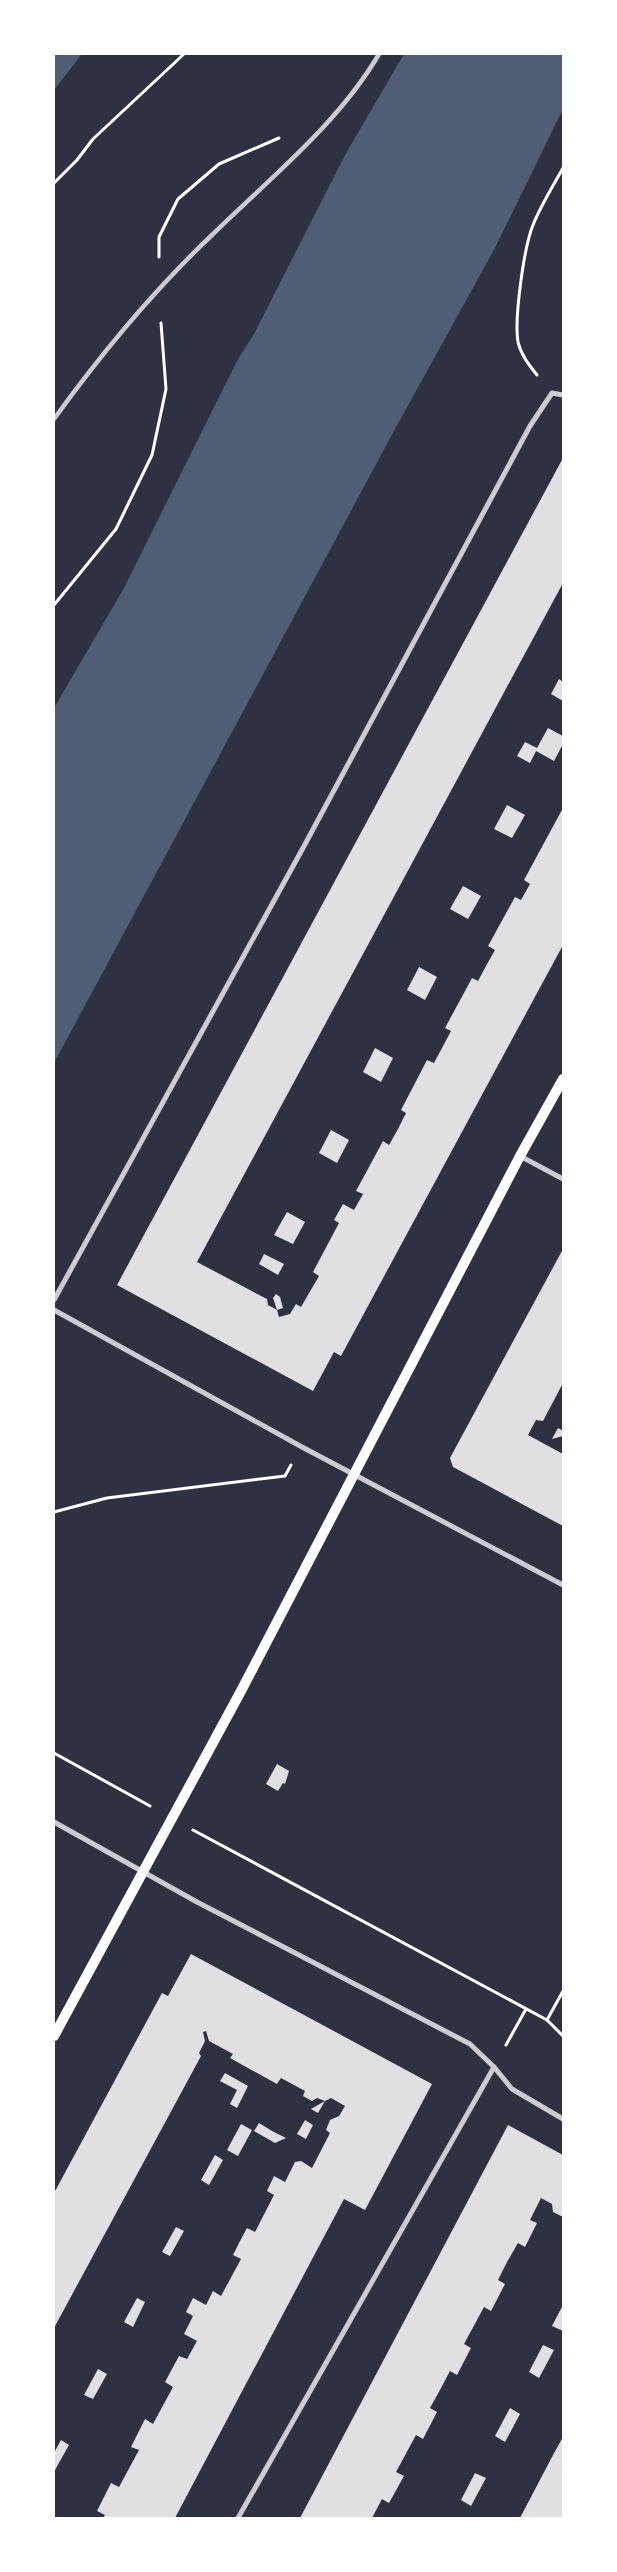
<svg xmlns="http://www.w3.org/2000/svg" width="617" height="2572" viewBox="0 0 617 2572" font-family="'Asap Condensed',sans-serif">
<rect width="100%" height="100%" fill="#2d3142"/>
<g fill="#4f5d75">
<polygon points="54,54 82,54 54,90"/>
<polygon points="404,54 563,54 563,109 495,248 395,429 54,1063 54,708 124,588 238,359 253,336 345,155"/>
</g>
<g fill="#e0e0e3">
<polygon points="563,458 563,583 197,1262 267,1299 268,1305 277,1310 279,1317 290,1314 296,1304 301,1307 319,1276 313,1272 339,1223 334,1220 343,1204 354,1210 363,1194 356,1191 383,1141 389,1145 398,1129 406,1113 401,1110 427,1060 434,1063 451,1031 445,1028 472,978 478,981 486,966 495,950 488,946 515,897 521,900 530,884 524,880 563,808 563,945 341,1356 334,1352 313,1391 117,1285"/>
<polygon points="559,679 563,682 563,701 551,694"/>
<polygon points="548,728 563,736 563,744 554,761 536,751 530,763 517,756 525,742 537,748"/>
<polygon points="507,805 525,815 512,838 494,829"/>
<polygon points="463,886 481,896 468,919 450,909"/>
<polygon points="419,967 437,977 425,1000 407,990"/>
<polygon points="375,1048 393,1058 381,1082 363,1072"/>
<polygon points="331,1130 349,1140 337,1163 319,1153"/>
<polygon points="287,1212 305,1222 293,1244 274,1235"/>
<polygon points="563,1249 563,1383 543,1421 536,1420 528,1435 563,1454 563,1526 453,1467 450,1458"/>
<polygon points="264,1254 284,1264 278,1275 259,1264"/>
<polygon points="276,1294 280,1297 283,1308 277,1310 273,1298"/>
<polygon points="558,1428 563,1431 563,1436 552,1439"/>
<polygon points="277,1764 289,1771 285,1784 283,1783 278,1791 266,1784"/>
<polygon points="191,1954 432,2084 365,2210 344,2199 175,2518 103,2518 105,2515 97,2511 111,2483 119,2487 139,2450 131,2447 145,2419 153,2424 173,2387 165,2382 179,2356 187,2359 197,2341 184,2334 193,2316 186,2312 193,2298 206,2305 213,2291 221,2296 241,2259 233,2255 240,2241 247,2228 255,2232 274,2195 267,2191 274,2176 285,2182 295,2162 301,2161 312,2168 330,2133 326,2130 330,2120 339,2116 345,2106 331,2098 325,2101 317,2098 312,2101 303,2096 305,2091 281,2078 277,2084 230,2058 233,2054 209,2041 206,2031 203,2032 205,2041 199,2053 201,2056 54,2328 54,2193 162,1993 168,1996"/>
<polygon points="225,2073 248,2086 237,2108 230,2104 237,2090 220,2081"/>
<polygon points="325,2101 318,2113 311,2109"/>
<polygon points="305,2120 313,2125 306,2139 297,2134"/>
<polygon points="259,2123 272,2131 286,2138 275,2143 254,2131"/>
<polygon points="241,2124 252,2130 238,2156 227,2150"/>
<polygon points="508,2125 563,2155 563,2217 553,2212 552,2204 541,2198 530,2220 537,2223 525,2247 518,2243 507,2262 498,2280 505,2284 491,2311 484,2307 464,2344 471,2348 457,2375 450,2371 440,2390 430,2408 437,2412 423,2439 416,2435 396,2472 404,2476 389,2503 382,2499 372,2518 300,2518"/>
<polygon points="215,2155 223,2160 209,2185 201,2180"/>
<polygon points="176,2227 184,2231 170,2256 162,2252"/>
<polygon points="137,2298 145,2302 133,2327 124,2322"/>
<polygon points="563,2305 563,2331 552,2326"/>
<polygon points="543,2345 554,2350 539,2378 529,2372"/>
<polygon points="98,2369 107,2374 93,2399 84,2395"/>
<polygon points="510,2408 520,2414 505,2442 495,2436"/>
<polygon points="563,2437 563,2518 520,2518 553,2455"/>
<polygon points="61,2440 69,2445 55,2470 54,2453"/>
<polygon points="475,2473 486,2478 471,2506 461,2500"/>
</g>
<g fill="none" stroke-linecap="round" stroke-linejoin="round">
<g stroke="#fff" stroke-width="3">
<polyline points="54,183 77,160 93,139 184,54"/>
<polyline points="159,257 159,237 178,199 219,164 279,138"/>
<path d="M 537,375 C 529,365 521,355 518,342 C 514,319 524,247 533,225 C 541,205 553,186 563,168"/>
<polyline points="54,605 116,529 152,455 166,389 161,323"/>
<polyline points="54,1512 107,1498 285,1476 291,1465"/>
<polyline points="54,1753 150,1806"/>
<polyline points="193,1830 547,2020 563,2036"/>
<polyline points="547,2020 563,1991"/>
<polyline points="506,2045 526,2009"/>
</g>
<path stroke="#caccd0" stroke-width="4.5" d="M 54,419 C 101,354 153,291 212,235 C 270,178 338,124 379,54"/>
<g stroke="#caccd0" stroke-width="5">
<polyline points="520,1156 563,1179"/>
<polyline points="54,1300 303,848 530,426 552,393 563,395"/>
<polyline points="54,1310 302,1447 563,1585"/>
<polyline points="54,1822 197,1902 470,2044 494,2067 512,2089 563,2119"/>
<polyline points="238,2518 494,2067"/>
</g>
<polyline stroke="#fff" stroke-width="10" points="54,2036 241,1691 520,1156 563,1079"/>
</g>
<rect width="617" height="2572" fill="none" stroke="#ffffff" stroke-width="110"/>
</svg>
